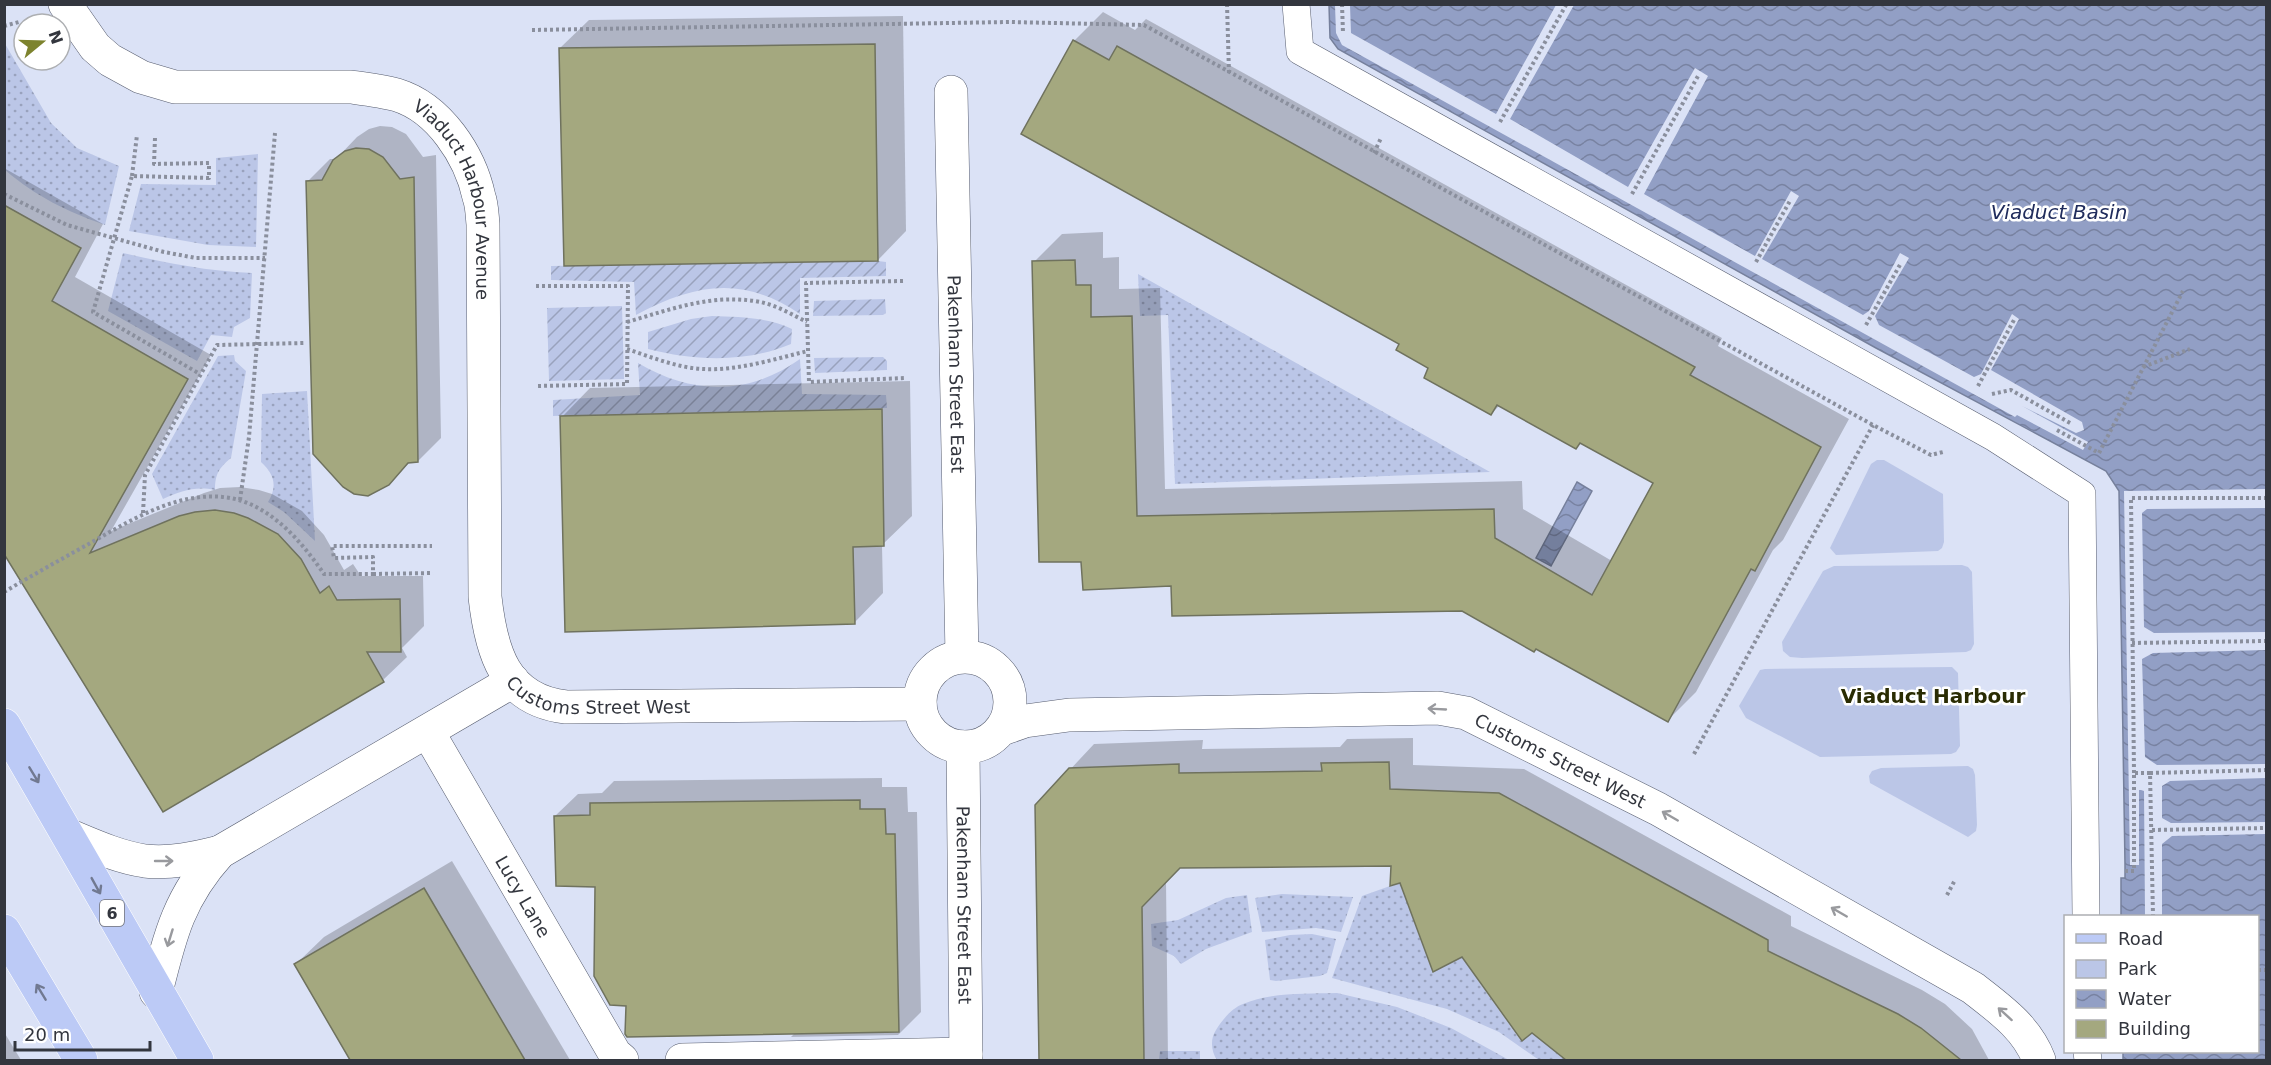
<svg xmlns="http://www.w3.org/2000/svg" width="2271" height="1065" viewBox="0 0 2271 1065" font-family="'DejaVu Sans',sans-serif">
<defs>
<pattern id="grass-dots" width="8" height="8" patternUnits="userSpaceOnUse" patternTransform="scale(1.5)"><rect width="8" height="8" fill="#bbc6e7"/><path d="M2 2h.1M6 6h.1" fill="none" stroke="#99a2bd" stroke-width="1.8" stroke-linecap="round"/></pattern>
<pattern id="garden-furrows" width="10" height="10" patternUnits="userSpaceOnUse" patternTransform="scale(1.5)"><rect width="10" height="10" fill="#bbc6e7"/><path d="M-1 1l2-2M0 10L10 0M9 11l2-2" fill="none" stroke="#99a2bd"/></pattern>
<pattern id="water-waves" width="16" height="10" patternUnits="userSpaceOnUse" patternTransform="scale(1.5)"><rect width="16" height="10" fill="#929fc5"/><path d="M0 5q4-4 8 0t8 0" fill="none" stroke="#7882a1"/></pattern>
</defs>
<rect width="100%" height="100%" fill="#dbe2f6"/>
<g fill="url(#grass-dots)">
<path d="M 4,42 L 51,123 L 77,148 L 119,166 L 105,225 C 66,211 37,197 5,170 Z"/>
<polygon points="258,154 256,247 208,245 129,231 141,184 216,185 216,158"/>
<path d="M 123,253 C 167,263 206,271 252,273 L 250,318 L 234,327 L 232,337 L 211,335 L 197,361 L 108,311 Z"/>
<polygon points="1138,274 1490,472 1175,484 1168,315 1140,316"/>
<path d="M 234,355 L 235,361 L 246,371 L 231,458 C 219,468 215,474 215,490 C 195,486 181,491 163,499 L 152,474 L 218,356 Z"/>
<path d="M 307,391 L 315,541 L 284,512 L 268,502 C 278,486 274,474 261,462 L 262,394 Z"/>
<polygon points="1422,878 1413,919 1433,971 1470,953 1487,977 1479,982 1521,1041 1532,1033 1566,1060 1539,1060 1499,1032 1447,1009 1332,978 1362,896 1390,886"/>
<polygon points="1282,894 1353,897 1341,932 1316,928 1262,932 1255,898"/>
<polygon points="1247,895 1252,932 1206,949 1181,964 1174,956 1152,946 1151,924 1178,920 1226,898"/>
<polygon points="1312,934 1336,939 1327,973 1320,976 1276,981 1270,980 1265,940 1290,935"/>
<path d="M 1337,993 L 1397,1007 L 1451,1028 L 1509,1060 L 1217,1060 C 1211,1051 1210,1039 1216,1030 C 1222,1020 1232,1008 1243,1004 C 1271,992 1307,994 1337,993 Z"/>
<polygon points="1160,1051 1200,1051 1200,1060 1159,1060"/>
</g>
<g fill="#bbc6e7">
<polygon points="1877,460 1884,460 1943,494 1944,542 1942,548 1938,551 1836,555 1830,548 1871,464"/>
<polygon points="1962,565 1968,567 1972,572 1974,644 1971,650 1966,652 1802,658 1790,657 1783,651 1782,642 1823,571 1834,566"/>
<polygon points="1952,667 1958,673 1960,746 1956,752 1951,754 1820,757 1746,718 1739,706 1760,670 1765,669"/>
<polygon points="1968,766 1973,769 1975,775 1977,825 1976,831 1968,837 1870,783 1869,776 1872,771 1881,768"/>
</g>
<g fill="url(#garden-furrows)">
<path d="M 878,261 L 886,262 L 886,276 L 800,278 L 800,314 C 743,275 694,284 636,315 L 634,282 L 551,280 L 551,266 Z"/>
<polygon points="885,299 886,313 883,315 813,316 814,301"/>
<polygon points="622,306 624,379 549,381 547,308"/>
<path d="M 712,316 C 739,317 767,317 792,329 L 791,344 C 746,363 695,361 648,349 L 648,332 L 691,319 Z"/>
<polygon points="883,357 887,361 887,370 815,373 814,358"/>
<path d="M 800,359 L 802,394 L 886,395 L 887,408 L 553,416 L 553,400 L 640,395 L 638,363 C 692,395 748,396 800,359 Z"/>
</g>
<g fill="url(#water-waves)" stroke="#76809c" stroke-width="1.5">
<polygon points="1329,5 2266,5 2266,1059 2123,1060 2123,1052 2258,1052 2258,916 2121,916 2121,878 2125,878 2125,865 2119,491 2106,471 1876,348 1338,49 1330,38"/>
<polygon points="1577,482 1592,491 1551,566 1536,558"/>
</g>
<g fill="#dbe2f6">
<polygon points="1335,5 1350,5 1351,33 1496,114 1556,5 1574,5 1510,119 1628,187 1695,68 1708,76 1644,194 1755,256 1791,191 1799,196 1762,259 1863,315 1869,311 1900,253 1909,258 1875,316 1879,325 1974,377 1981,374 2012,314 2019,319 1991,370 2082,422 2084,430 2076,433 2022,406 2088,442 2083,450 2017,415 2015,417 1342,45 1336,33"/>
<polygon points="2266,489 2266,508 2147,509 2142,513 2144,627 2154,633 2266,632 2266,650 2153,653 2142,659 2145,757 2157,765 2266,764 2266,778 2170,781 2162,786 2162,818 2171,823 2266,822 2266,834 2172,836 2162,844 2162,916 2145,916 2144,791 2141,790 2139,790 2139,865 2130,865 2124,491"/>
</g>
<g fill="#0003">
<polygon points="1103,12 1135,30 1146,19 1722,338 1718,346 1849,419 1783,540 1773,550 1696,692 1668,720 1462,609 1173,585 1083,560 1034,262 1062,234 1103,232 1103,258 1119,257 1119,289 1160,288 1165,489 1522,481 1523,509 1612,561 1655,483 1581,442 1576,447 1500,405 1491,414 1401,343 1023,134 1074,41"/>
<polygon points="903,16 906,231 878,260 560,48 589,20"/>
<polygon points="380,126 392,127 406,134 423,157 436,155 441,438 418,461 411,461 388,484 307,182 330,159 336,159 357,137 369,129"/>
<polygon points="4,168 103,224 75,277 211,355 111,531 204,493 220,488 240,487 259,490 272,494 302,511 324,535 344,570 353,564 361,576 423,576 424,626 402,648 407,657 383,680 164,810 4,550"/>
<polygon points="910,381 912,516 882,545 883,593 855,622 562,417 590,388"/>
<polygon points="1413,738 1413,765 1524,769 1791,916 1791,926 1922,990 1945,1004 1972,1029 1989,1060 1689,1060 1680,1056 1675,1060 1654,1060 1640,1055 1637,1060 1568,1060 1532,1031 1462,956 1401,881 1392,865 1180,867 1166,881 1168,1060 1040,1060 1036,806 1094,744 1203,740 1202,749 1340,747 1347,739"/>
<polygon points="882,778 882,787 907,787 908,812 917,812 921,1012 898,1035 791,1037 795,1033 627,1005 596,885 555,816 578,794 602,793 614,781"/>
<polygon points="452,861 570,1060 352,1060 296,964 324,937"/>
<polygon points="4,1032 21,1060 4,1060"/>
</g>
<g fill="#a4a87f" stroke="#6f725e" stroke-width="1.5">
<polygon points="1073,40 1109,60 1117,46 1695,367 1690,375 1821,447 1755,571 1751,569 1668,722 1536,649 1534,652 1462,611 1172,616 1171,586 1083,590 1081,562 1039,562 1032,261 1075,260 1076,285 1091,285 1091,317 1132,316 1137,516 1494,509 1495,538 1592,595 1653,483 1580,443 1576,449 1497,405 1491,415 1424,378 1428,368 1396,350 1399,344 1021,134"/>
<polygon points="875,44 878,261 564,266 559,48"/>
<polygon points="356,148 369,149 383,157 400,179 414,177 418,462 408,463 389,485 368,496 354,494 343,487 313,454 306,181 322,180 333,160 345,151"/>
<polygon points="4,205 81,248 52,301 188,379 90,553 179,516 195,512 215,510 234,513 248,518 278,534 301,559 320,593 329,586 337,600 400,599 401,652 367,652 384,682 163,812 4,554"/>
<polygon points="882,409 884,546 853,547 855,624 565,632 560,416"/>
<polygon points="1389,762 1390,789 1499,793 1768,940 1768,951 1898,1014 1921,1028 1961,1060 1566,1060 1532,1033 1522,1041 1462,957 1433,972 1400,883 1390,886 1391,866 1180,868 1142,907 1144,1060 1039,1060 1035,805 1069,768 1179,764 1179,773 1322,771 1321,763"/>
<polygon points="860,800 860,809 885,809 886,834 895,834 899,1032 627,1037 625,1034 626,1006 610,1005 594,976 595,887 556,886 554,816 590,815 590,803"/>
<polygon points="424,888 525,1060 350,1060 294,964"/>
</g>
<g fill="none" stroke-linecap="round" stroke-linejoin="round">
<defs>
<g id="pedestrian">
<polyline points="1296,4 1300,51 1993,437 2082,494 2086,916"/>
<polyline points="2087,1052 2088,1060"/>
</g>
<g id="minor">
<path id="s1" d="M 65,4 L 95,47 L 110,60 L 141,77 L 175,87 L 351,87 C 366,89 383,91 397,95 C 439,108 470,155 479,197 C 482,205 482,215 483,224 L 485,597 C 491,651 504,700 566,707 L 920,704"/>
<path id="s2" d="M 951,92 L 962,656"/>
<circle cx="965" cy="702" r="45"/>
<path id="s3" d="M 1002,729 L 1025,721 L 1069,715 L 1438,708 L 1466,713 L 1658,809 L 1973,988 C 2000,1009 2027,1028 2039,1060"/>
<path id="s4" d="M 428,732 L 615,1054 L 622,1060"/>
<path id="s5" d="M 963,747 L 966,1060"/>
<path d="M 68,835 C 92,845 118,857 145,861 C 170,864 196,858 220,852"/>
<path d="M 156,992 C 170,935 179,897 220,852 L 513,681"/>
<polyline points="682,1060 966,1054"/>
</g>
<g id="primary">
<polyline points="4,725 197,1060"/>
<polyline points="4,931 81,1060"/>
</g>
</defs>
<use href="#pedestrian" stroke="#575d6f" stroke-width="28"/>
<use href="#minor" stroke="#575d6f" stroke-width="34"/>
<use href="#primary" stroke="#fff" stroke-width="34"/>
<g stroke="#8a8f9d" stroke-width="4" stroke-dasharray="3 3" stroke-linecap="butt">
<polyline points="1227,4 1229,73"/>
<polyline points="1342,4 1343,33"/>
<polyline points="4,26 19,22"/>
<polyline points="532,30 1010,22 1144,25 1873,425 1931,455 1943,452"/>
<polyline points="1500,122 1566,5"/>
<polyline points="155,138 154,164 209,163 209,178 132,176 93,312 200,374"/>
<polyline points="1374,153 1381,138"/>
<polyline points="132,176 137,135"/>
<polyline points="4,194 67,225 164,252 196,258 265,258"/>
<polyline points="1632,194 1698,76"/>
<polyline points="1756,262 1791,199"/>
<polyline points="903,281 806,283 809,382 904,378"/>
<polyline points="536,286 628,286 627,384 537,386"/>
<path d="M 627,322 C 672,309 713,293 760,302 C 776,305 793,315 807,322"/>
<polyline points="1866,325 1901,263"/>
<path d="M 627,349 C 651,357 678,368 703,369 C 738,371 774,359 808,351"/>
<polyline points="2143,367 2190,349"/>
<polyline points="1978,386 2014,320"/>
<polyline points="1992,394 2011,390 2072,424"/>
<polyline points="2057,430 2099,453"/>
<polyline points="2099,453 2183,291"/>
<polyline points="240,500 249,437 275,133"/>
<polyline points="143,513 145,475 217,345 304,343"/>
<polyline points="373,574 433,573"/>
<path d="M 4,592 C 31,576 58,561 85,546 C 130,521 184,485 239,500 C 276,511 304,545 324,574 L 373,574 L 373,557 L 334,558 L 332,546 L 432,546"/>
<polyline points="2132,643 2266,641"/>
<polyline points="1694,754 1873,425"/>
<polyline points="2134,773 2131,498 2266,498"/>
<polyline points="2150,773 2266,770"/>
<polyline points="2152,830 2266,828"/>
<polyline points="2125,871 2134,871 2134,773 2150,773 2153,916"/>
<polyline points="1947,895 1955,880"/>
<polyline points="2258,970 2266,970"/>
</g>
<use href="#pedestrian" stroke="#fff" stroke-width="27"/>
<use href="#minor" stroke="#fff" stroke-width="33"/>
<use href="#primary" stroke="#bccaf6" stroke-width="33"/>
</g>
<defs><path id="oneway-shaft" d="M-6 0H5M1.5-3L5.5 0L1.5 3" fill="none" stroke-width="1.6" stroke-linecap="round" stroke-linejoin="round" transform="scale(1.5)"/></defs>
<g stroke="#999a9e">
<use href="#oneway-shaft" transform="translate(1437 709) rotate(-177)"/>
<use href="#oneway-shaft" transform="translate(1670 816) rotate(-150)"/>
<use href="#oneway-shaft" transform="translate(164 861)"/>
<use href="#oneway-shaft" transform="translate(1839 912) rotate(-150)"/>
<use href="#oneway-shaft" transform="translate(170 938) rotate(107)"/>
<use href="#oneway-shaft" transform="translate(2005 1014) rotate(-138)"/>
</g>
<g stroke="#717991">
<use href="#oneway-shaft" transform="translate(34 775) rotate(59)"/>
<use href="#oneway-shaft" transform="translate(96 886) rotate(61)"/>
<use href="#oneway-shaft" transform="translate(41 992) rotate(-121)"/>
</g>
<g text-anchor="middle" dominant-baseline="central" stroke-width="5" stroke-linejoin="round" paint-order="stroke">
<rect fill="#fff" stroke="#707278" stroke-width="1.5" x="100" y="900" width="24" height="26" rx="4.5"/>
<g font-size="16" font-weight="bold" fill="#33363e">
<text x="112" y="913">6</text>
</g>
<g font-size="18" fill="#33363e" stroke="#fff">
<text stroke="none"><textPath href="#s1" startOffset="496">Viaduct Harbour Avenue</textPath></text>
<text stroke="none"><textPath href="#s2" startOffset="282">Pakenham Street East</textPath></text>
<text stroke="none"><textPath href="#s1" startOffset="1083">Customs Street West</textPath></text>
<text stroke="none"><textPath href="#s3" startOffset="572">Customs Street West</textPath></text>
<text stroke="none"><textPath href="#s4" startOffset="190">Lucy Lane</textPath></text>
<text stroke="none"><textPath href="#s5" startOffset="158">Pakenham Street East</textPath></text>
</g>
<g font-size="20" font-style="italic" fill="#202c5c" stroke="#fff">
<text x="2059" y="212">Viaduct Basin</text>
</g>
<g font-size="20" font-weight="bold" fill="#2a2c03" stroke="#fff">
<text x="1933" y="696">Viaduct Harbour</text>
</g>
</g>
<rect width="2271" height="1065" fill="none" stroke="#33363e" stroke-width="12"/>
<rect x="2064" y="915" width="195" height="138" fill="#ffffff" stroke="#adafb2" stroke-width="1.5"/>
<rect x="2076" y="934" width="30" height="9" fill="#bccaf6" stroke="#adafb2" stroke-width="1.5"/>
<text x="2118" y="945" font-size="18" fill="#33363e">Road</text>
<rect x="2076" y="960" width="30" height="18" fill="#bbc6e7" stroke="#adafb2" stroke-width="1.5"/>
<text x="2118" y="975" font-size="18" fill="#33363e">Park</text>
<rect x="2076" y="990" width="30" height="18" fill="url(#water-waves)" stroke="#adafb2" stroke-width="1.5"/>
<text x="2118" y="1005" font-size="18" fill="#33363e">Water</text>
<rect x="2076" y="1020" width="30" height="18" fill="#a4a87f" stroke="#adafb2" stroke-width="1.5"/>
<text x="2118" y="1035" font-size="18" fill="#33363e">Building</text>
<g transform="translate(42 42) rotate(71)"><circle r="28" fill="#ffffff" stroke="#adafb2" stroke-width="1.5"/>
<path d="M0-4.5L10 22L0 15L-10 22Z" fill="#7d832e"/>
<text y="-9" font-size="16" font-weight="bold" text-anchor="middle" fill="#33363e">N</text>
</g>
<path d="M15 1041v9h135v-9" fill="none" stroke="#33363e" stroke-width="3"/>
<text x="24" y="1041" font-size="18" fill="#33363e" stroke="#ffffff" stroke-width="4.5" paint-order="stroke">20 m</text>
</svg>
